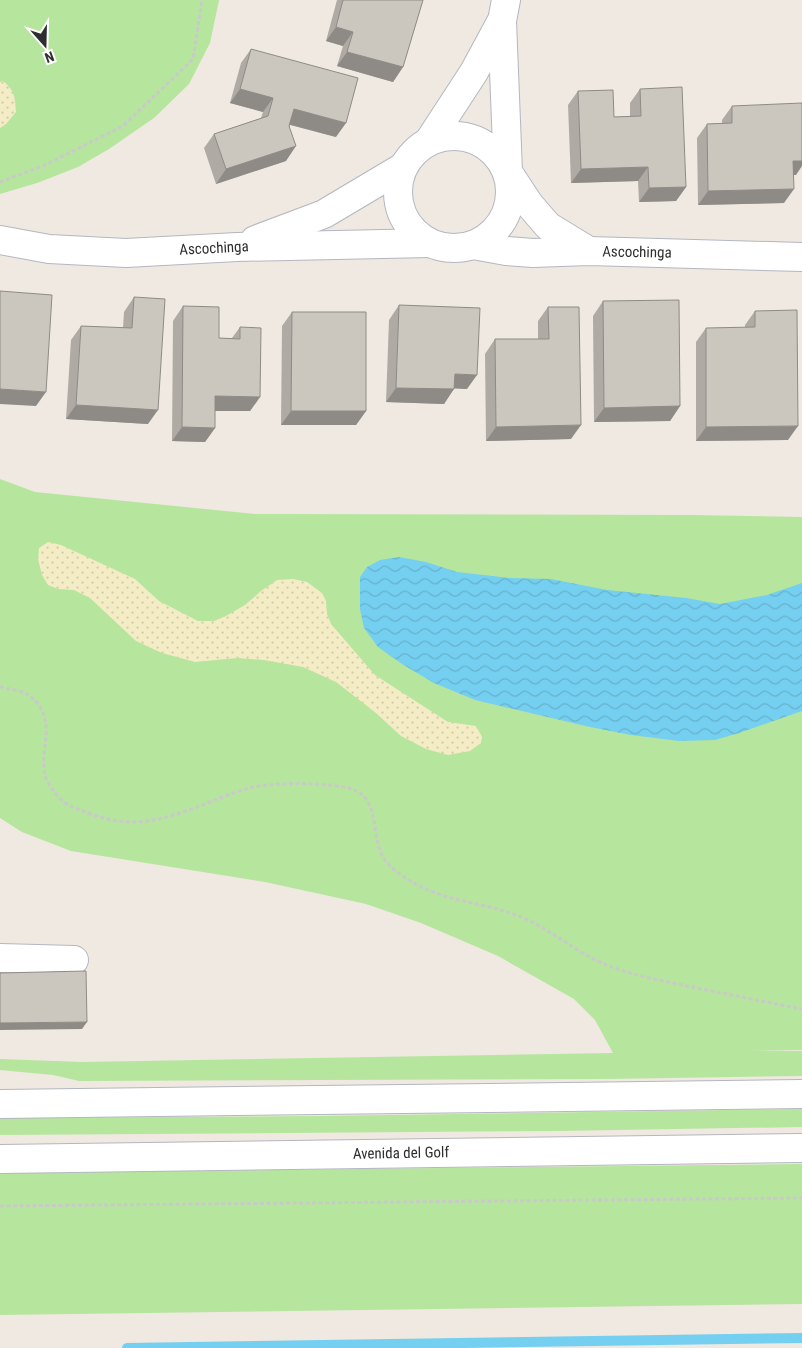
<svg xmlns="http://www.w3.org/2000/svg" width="802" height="1348" viewBox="0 0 802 1348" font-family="'Roboto Condensed',sans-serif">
<defs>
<pattern id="sand-dots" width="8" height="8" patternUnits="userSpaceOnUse" patternTransform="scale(1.25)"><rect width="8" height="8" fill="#f3ecc5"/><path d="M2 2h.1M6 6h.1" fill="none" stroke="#d1cbaa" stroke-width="1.8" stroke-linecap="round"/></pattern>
<pattern id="water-waves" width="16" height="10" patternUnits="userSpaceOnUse" patternTransform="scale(1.25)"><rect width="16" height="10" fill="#75cff0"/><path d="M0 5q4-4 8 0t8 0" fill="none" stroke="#66b2ce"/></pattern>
</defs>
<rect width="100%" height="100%" fill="#efe9e1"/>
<g fill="#b6e59e">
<polygon points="0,0 219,0 210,43 189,84 154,118 109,149 78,167 37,183 0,194"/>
<polygon points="0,479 35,492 255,514 692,515 802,517 802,1050 749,1051 802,1051 802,1076 606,1079 79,1081 53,1075 0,1070 0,1059 82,1062 613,1053 595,1020 574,999 498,956 421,923 366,904 265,882 71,851 22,832 0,818"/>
<polygon points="802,1109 802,1127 557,1131 0,1135 0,1118 318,1116"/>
<polygon points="802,1164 802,1304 0,1315 0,1173"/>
</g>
<g fill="url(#sand-dots)">
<path d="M 3,81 C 15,91 15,97 16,112 L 6,124 L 0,128 L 0,82 Z"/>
<polygon points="48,542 61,545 135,579 159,601 198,621 214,621 226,616 245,605 261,591 277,580 293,579 307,582 322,593 326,601 327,614 331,624 375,675 448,722 476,726 482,737 481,743 470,751 448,755 426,749 401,736 376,713 336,682 303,667 264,660 237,658 195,662 162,653 136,641 90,598 74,590 58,589 48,585 42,575 38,559 39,548"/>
</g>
<polygon fill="url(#water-waves)" points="399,557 426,562 457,572 511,578 551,579 607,590 686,598 720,604 767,595 802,583 802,711 739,733 715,740 679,741 631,735 590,727 475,700 434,683 402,664 378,647 364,628 360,609 360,577 367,567 380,560"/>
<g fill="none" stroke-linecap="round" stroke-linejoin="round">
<polyline stroke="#75cff0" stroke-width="10" points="127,1348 802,1338"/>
<defs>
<g id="minor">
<polyline points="506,0 502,21 508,172 529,204 548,226 589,251"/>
<circle cx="454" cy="192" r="56"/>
<polyline points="429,141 474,72 501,22"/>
<polyline points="0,240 49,249 126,253 237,247 430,243"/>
<polyline points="255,240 324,214 403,167"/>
<polyline points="473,245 506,251 533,253 589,251 802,257"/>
<polyline points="0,958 74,960"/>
<polyline points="0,1104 802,1094"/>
<polyline points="0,1159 802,1148"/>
</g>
</defs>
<use href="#minor" stroke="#b4b7c1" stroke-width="30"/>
<g stroke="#c9c9c9" stroke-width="3" stroke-dasharray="4 2.5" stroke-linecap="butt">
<polyline points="0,182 43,166 123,126 193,59 202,0"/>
<path d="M 0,687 C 9,689 21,690 28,695 C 34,698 38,704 41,709 C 52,730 42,746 44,767 C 44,776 47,782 52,789 C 57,796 63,802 70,806 C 90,814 110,822 132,822 C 172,822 211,799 249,788 C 273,782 329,782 352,789 C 380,798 371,836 383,857 C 388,865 396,872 404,877 C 442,903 484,901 524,918 C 555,932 583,958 615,968 C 639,977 666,981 691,987 C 728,994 765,1002 802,1009"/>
<polyline points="0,1206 802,1198"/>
</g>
<use href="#minor" stroke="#fff" stroke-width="28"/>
</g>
<g fill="#afaba4">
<polygon points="337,0 423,0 403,67 393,82 337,66 343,46 326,41"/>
<polygon points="251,49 336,137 290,125 286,161 216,184 204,148 214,134 261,118 263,112 230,103 241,63"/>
<polygon points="640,89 686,187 676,201 639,202 638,181 571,183 568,105 578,91 614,117 630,116 630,103"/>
<polygon points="732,106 796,175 794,175 784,203 698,205 697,138 707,124 722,123 722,120"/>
<polygon points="134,297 148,424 66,419 71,340 81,326 123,328 124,312"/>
<polygon points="603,301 680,406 670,421 594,422 593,316"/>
<polygon points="399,305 467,389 454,388 444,404 386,402 389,320"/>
<polygon points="183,306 219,338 232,338 240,327 260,397 250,411 215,411 215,428 205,442 172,441 173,321"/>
<polygon points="548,307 571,439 486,441 485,354 495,339 538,339 538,321"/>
<polygon points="755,311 788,440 696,441 696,342 706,328 745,328 745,325"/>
<polygon points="292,312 366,411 356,425 281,425 282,326"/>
</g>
<g fill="#8e8b86">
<polygon points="336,27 353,32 343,46 326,41"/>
<polygon points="347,52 403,67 393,82 337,66"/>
<polygon points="240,89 273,98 263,112 230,103"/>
<polygon points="294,109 346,123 336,137 284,123"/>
<polygon points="296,146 286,161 216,184 226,169"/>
<polygon points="793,161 802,161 802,166 796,175 783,175"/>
<polygon points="648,167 638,181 571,183 581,169"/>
<polygon points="686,187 676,201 639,202 649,188"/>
<polygon points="794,189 784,203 698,205 708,191"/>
<polygon points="455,374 477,375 467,389 445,388"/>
<polygon points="396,388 454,389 444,404 386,402"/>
<polygon points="0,389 46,392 36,406 0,404"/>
<polygon points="215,396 260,397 250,411 205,411"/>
<polygon points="76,405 158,410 148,424 66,419"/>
<polygon points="680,406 670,421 594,422 604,408"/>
<polygon points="291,411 366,411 356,425 281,425"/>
<polygon points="581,425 571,439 486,441 496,427"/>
<polygon points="798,426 788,440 696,441 706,427"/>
<polygon points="182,427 215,428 205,442 172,441"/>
<polygon points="87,1022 82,1029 0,1030 0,1023"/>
</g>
<g fill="#cbc7bf" stroke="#8e8b86">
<polygon points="343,0 423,0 403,67 347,52 353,32 336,27"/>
<polygon points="251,49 358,78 346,123 294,109 289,126 296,146 226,169 214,134 268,116 273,98 240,89"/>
<polygon points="682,87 686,187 649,188 648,167 581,169 578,91 613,90 614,117 641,116 640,89"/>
<polygon points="802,103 802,161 793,161 794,189 708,191 707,124 732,123 732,106"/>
<polygon points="0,291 52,295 46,392 0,389"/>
<polygon points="134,297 165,299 158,410 76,405 81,326 132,328"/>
<polygon points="679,300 680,406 604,408 603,301"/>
<polygon points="399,305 480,308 477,375 455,374 454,389 396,388"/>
<polygon points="183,306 219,307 219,338 240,339 240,327 261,328 260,397 215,396 215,428 182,427"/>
<polygon points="548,307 579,307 581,425 496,427 495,339 549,339"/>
<polygon points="797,310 798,426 706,427 706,328 755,327 755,311"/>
<polygon points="292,312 366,312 366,411 291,411"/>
<polygon points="86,971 87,1022 0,1023 0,973"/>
</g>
<g text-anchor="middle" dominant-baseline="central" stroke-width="4.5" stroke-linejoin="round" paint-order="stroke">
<g font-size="15" fill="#2e2e2e" stroke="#fff">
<text transform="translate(214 248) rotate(-3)">Ascochinga</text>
<text transform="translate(637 252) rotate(1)">Ascochinga</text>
<text transform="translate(401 1153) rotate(-1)">Avenida del Golf</text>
</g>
</g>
<g transform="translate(45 45) rotate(160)" stroke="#ffffff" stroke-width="4" paint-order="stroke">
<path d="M0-4L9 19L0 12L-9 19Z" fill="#2e2e2e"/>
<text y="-8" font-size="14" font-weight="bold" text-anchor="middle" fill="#2e2e2e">N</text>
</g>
</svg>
